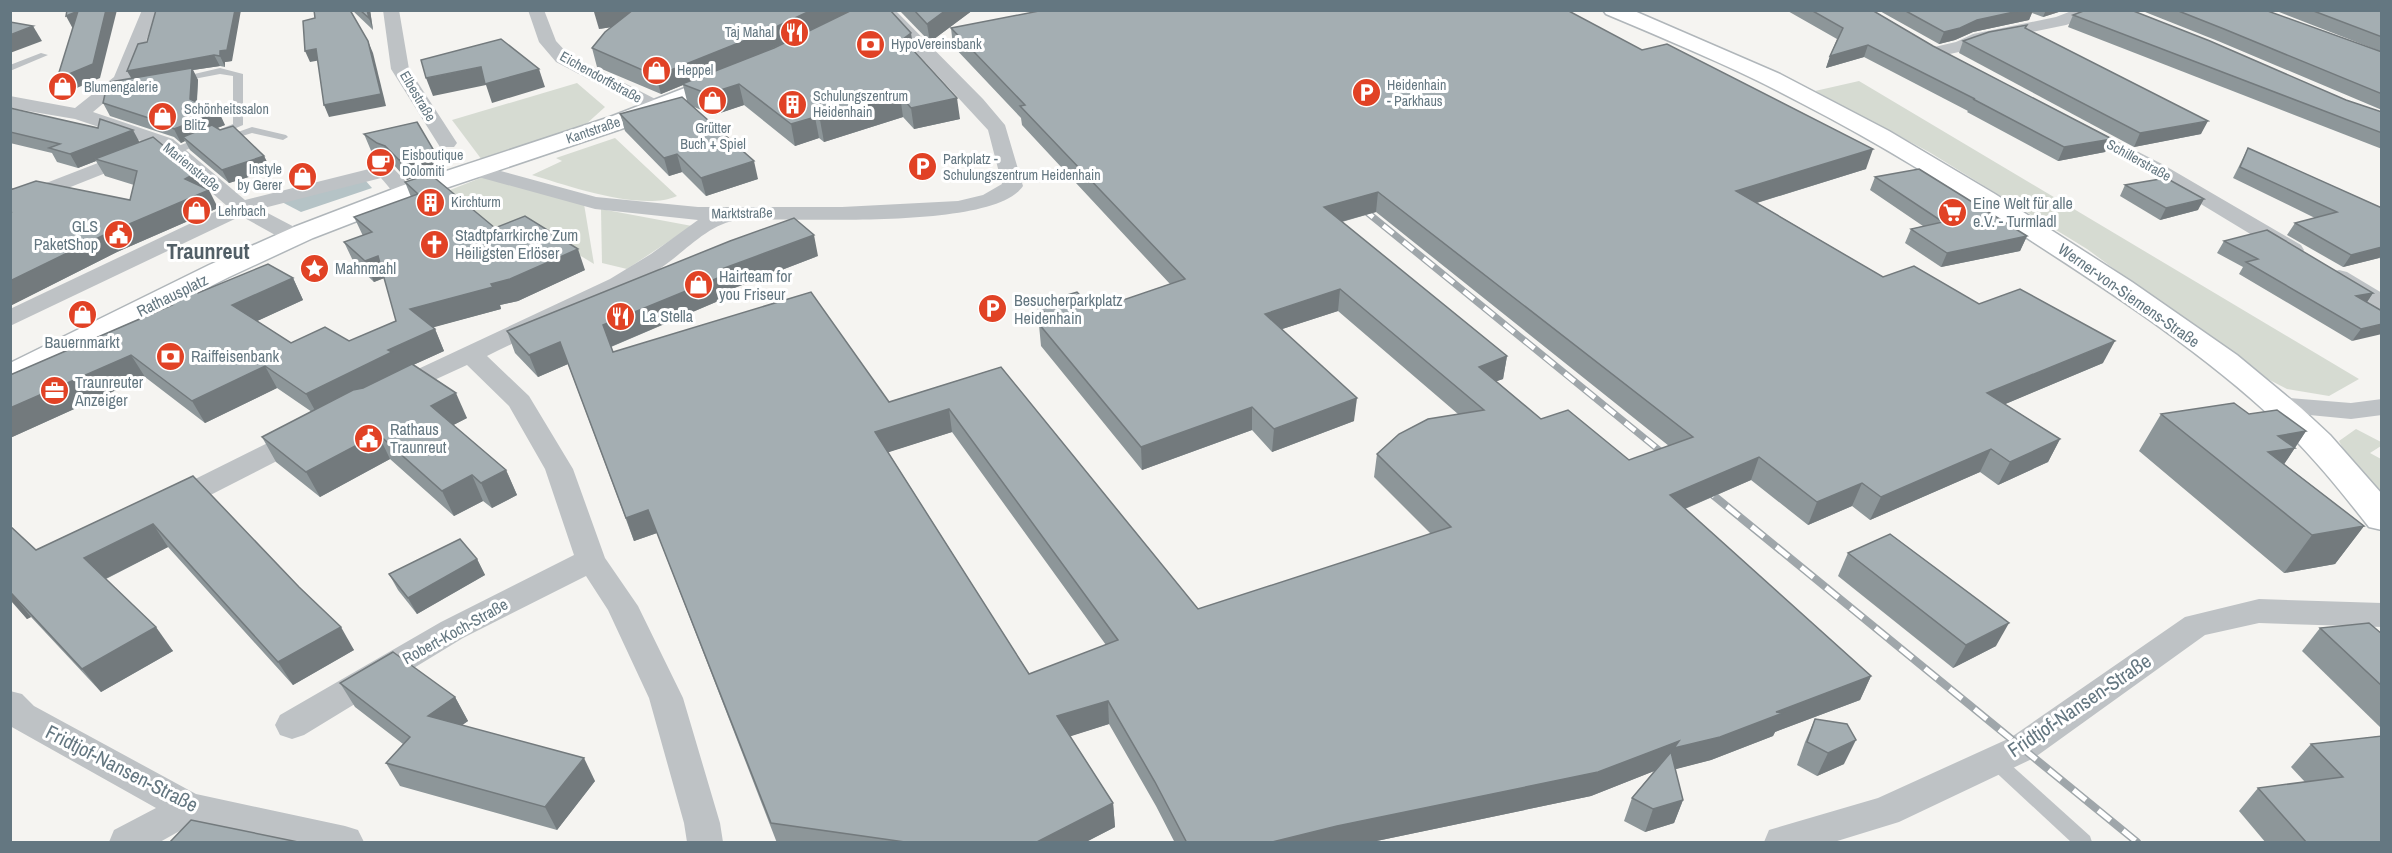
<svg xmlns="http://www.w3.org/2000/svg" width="2392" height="853" viewBox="0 0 2392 853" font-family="'Archivo Narrow',sans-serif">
<rect width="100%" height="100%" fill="#f5f4f1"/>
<g fill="#d6dbd2">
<polygon points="1859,81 2359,379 2329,396 2287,389 2254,372 2087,249 1929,152 1815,91"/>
<polygon points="577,83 605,107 584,126 482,160 452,120"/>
<path d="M 615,138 L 677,196 C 642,212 569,186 532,175 L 562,161 L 556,158 Z"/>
<polygon points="483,177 584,204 594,264 540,231 511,242 450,190"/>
<polygon points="601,209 692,226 627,269 602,263"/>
<polygon points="2356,429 2381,442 2381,446 2370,453 2381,459 2381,494 2350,463 2339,441"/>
</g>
<polygon fill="#b5c3c6" points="365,180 372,188 301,212 278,200"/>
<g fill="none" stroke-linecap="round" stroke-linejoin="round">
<defs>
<g id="secondary">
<path d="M 1603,10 L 1632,10 L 1780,74 L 1889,131 L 1995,194 L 2132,282 L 2237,355 L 2301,408 L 2330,435 L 2382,494 L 2382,530 L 2369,527 C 2340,490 2311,454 2277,422 C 2203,353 2118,297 2033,242 C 1958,192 1881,144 1801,103 C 1738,69 1672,42 1606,14 Z"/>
<polygon points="726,72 734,74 737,79 734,84 627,127 419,197 313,238 229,277 21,382 10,384 10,363 209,265 294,227 401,186 610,117"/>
</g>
</defs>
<use href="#secondary" stroke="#b0b6ba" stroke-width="3"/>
<g fill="#bec2c5" fill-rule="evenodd">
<polygon points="41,53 48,55 10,71 10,65"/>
<polygon points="220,68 243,74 243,125 179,153 171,153 171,149 233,124 233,76 220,74 178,82 173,79"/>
<polygon points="252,127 286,135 288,137 283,140 252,133 226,141 221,138"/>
<polygon points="1994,753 2000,755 2090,836 2092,842 2071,842 1988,765 1985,760 1988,755"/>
</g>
<g fill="#bec2c5" fill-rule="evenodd">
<path d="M 142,10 L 158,10 L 131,80 L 93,112 L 173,139 L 245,200 L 385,165 L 392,167 L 417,193 L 413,197 C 397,201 391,189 381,178 L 260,209 L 302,231 L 305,236 L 302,241 L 294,243 L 286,241 L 241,216 L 10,326 L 10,309 L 227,206 L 159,147 L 75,119 L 10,108 L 10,96 L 75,108 L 114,77 Z"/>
<polygon points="383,10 399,10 409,69 457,143 454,147 440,147 391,69"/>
<polygon points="528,10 544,10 556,41 568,54 663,103 665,107 663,111 649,111 556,62 539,42"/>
<path d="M 877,10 L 895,10 L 983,99 L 1005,125 L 1023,186 C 993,231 794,217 739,220 C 714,222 691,245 673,259 C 647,280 615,294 586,309 C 553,324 520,340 487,356 L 529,396 L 573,469 L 605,558 L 638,606 L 683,698 L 720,823 L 723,842 L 687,842 L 684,823 L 649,698 L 608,610 L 586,576 L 463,638 L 304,735 L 292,739 L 280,735 L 275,725 L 280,715 L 441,622 L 574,555 L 545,469 L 509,406 L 467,365 L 395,398 L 386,396 L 382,390 L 386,384 L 610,279 L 651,254 L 698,220 L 595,209 L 464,173 L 461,169 L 464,165 L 471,163 L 596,197 L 698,207 L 842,207 L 958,201 L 983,195 L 1002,184 L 988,130 Z"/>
<polygon points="2074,10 2100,10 2098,14 2066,25 1984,42 1968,50 1936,57 1930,56 1927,52 1930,48 1956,42 1973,34 2056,17"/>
<polygon points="2076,120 2162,164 2301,245 2304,250 2301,255 2293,257 2285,255 2148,172 2069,130 2066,126 2069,122"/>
<polygon points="134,149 141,151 144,155 141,159 10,211 10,197"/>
<polygon points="2339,270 2347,272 2382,293 2382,310 2374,308 2331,282 2327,277 2331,272"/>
<polygon points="2277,397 2351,403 2382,399 2382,415 2351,419 2268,411 2264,405 2268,399"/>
<polygon points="302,428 312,431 316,437 312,443 183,509 173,512 163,509 159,502 163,495 292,431"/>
<polygon points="2259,599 2382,603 2382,627 2259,623 2205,635 2034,758 1899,822 1834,842 1764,842 1769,830 1878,798 2010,738 2185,617"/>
<polygon points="10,691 22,694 34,706 196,794 345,826 358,830 364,842 274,842 192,824 160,842 109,842 114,830 156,808 10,726"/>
</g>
<use href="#secondary" fill="#fff" fill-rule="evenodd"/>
<defs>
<polyline id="rail-far2" points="1356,203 1365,210"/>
<polyline id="rail-far1" points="1363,209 1670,459"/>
<polyline id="rail" points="1702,486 2137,842"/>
</defs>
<use href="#rail-far2" stroke="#9fa6aa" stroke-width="4.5"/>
<use href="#rail-far1" stroke="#9fa6aa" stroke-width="7"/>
<use href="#rail" stroke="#9fa6aa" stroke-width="8"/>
<use href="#rail-far2" stroke="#fff" stroke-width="3" stroke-dasharray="9" stroke-linecap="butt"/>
<use href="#rail-far1" stroke="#fff" stroke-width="4.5" stroke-dasharray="13" stroke-linecap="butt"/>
<use href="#rail" stroke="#fff" stroke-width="5" stroke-dasharray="16" stroke-linecap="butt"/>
</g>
<g fill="#8d9699" fill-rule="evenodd">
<polygon points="156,10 232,61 225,62 225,67 220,66 193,70 198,80 197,102 225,125 217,128 264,156 271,170 229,183 190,150 185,141 181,143 174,137 110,116 103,103 131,78 147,42"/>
<polygon points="352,10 370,10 373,30"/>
<polygon points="899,10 973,10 930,42"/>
<polygon points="1786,10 1872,10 1933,46 2112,139 2105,152 2058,161 1967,112 1968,111 1864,57 1826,68 1830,56 1837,39"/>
<polygon points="1878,10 2065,10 2043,17 2032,13 2029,20 1973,32 1955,40 1939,44"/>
<polygon points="2140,10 2265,10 2382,52 2382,110 2218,41"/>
<polygon points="2274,10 2382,10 2382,52"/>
<polygon points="630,13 913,51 960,119 914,129 903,117 824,142 819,138 795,146 744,105 714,115 694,107 758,179 706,196 682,172 669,176 625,131 620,114 687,101 683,85 661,94 597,67 592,48 612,27 599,29"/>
<polygon points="2073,15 2346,100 2382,112 2382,149 2068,27"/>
<path d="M 951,28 L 1866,169 L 1757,203 L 1883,277 L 1979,304 L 2103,363 L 2005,404 L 2060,439 L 2048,462 L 1998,485 L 1980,472 L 1870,520 L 1852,506 L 1808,525 L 1751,480 L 1685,509 L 1871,676 L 1860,700 L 1775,732 L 1773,736 L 1711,760 L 1675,769 L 1683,800 L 1674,823 L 1645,832 L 1624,821 L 1632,798 L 1654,771 L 1591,796 L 1367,843 L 1175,843 L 1156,806 L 1109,724 L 1070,736 L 1113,803 L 1115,827 L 1084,843 L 777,843 L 657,533 L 634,541 L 568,364 L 538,377 L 515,353 L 507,331 L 818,256 L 729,290 L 730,296 L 611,347 L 613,352 L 889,402 L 1001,367 L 1198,609 L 1431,534 L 1374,477 L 1377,454 L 1458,414 L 1338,311 L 1282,329 L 1354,421 L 1272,452 L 1252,430 L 1142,470 L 1041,346 L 1037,304 L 1094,310 L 1170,284 L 1022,125 L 1021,118 L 953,46 ZM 1376,212 L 1669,446 L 1629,460 L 1541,419 L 1496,381 L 1503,379 L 1507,356 L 1342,222 ZM 952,432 L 1106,645 L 1029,674 L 888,452 Z"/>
<polygon points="2025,28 2201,134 2134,147 1959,53 1963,41"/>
<polygon points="10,108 140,142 204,188 218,208 117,252 10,306 10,185 13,189 130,200 134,185 105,176 96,161 78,168 57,162 52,153 10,143"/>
<polygon points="364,134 433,149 440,168 407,180 394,165 385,163 372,153"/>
<polygon points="2248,148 2382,208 2382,259 2379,258 2343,267 2287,235 2295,223 2315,218 2233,178"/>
<polygon points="1875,177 2027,236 2020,251 1941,267 1905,243 1911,229 1923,226 1870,190"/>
<polygon points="405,182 495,228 585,270 518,301 500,305 501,309 433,327 435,329 444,351 413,365 467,418 453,425 506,470 517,495 492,508 483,501 454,516 390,459 320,497 276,462 262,437 312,412 277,388 205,423 145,377 10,438 10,375 169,306 166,301 198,293 293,278 303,300 257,321 291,343 349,341 396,321 384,278 374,282 354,263 344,242 363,236 354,217 411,197"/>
<polygon points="2125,185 2198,210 2160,220 2120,196"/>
<polygon points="2224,241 2373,293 2367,302 2382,311 2352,341 2239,274 2243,267 2217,253"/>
<polygon points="2161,414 2249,414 2306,431 2284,464 2364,526 2335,564 2284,573 2139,451"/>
<polygon points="193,476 354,650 293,685 168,547 106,579 173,651 101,692 31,617 27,619 10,600 10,526 36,550"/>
<polygon points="1848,553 1996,646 1953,668 1838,576"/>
<polygon points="477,559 485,575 417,614 398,590 389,574"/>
<polygon points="2320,628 2382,634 2382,729 2302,651"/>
<polygon points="340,683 455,697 468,721 461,725 595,781 557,830 400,786 386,763 403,744 355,707"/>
<polygon points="1815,719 1844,764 1817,776 1797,765 1805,742"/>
<polygon points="2382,736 2382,843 2266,843 2239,811 2258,788 2305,782 2291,767 2311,744"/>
</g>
<g fill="#737a7d">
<polygon points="106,10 117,10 100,78 65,93 57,79"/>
<polygon points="235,10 241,10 232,61 225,62 225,67 220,56 220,51"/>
<polygon points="367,10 370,10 373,30 369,18"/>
<polygon points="601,10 629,10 630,13 612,27 599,29 594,12"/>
<polygon points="812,10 853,10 760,54 682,84 683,85 661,94 656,76"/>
<polygon points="946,10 973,10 930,42 927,24"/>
<polygon points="2023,10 2033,10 2029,20 1973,32 1955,40 1939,44 1944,32 1977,20"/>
<polygon points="2046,10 2065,10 2043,17"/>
<polygon points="78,11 73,29 66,16"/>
<polygon points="33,26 42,41 10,53 10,35"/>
<polygon points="911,33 914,53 903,39"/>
<polygon points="368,41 373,53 386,106 329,117 324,105"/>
<polygon points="1868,45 1864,57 1826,68 1830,56"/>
<polygon points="316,49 321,60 310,62 305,51"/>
<polygon points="214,55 220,66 193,70 198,80 196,112 133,81 127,71"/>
<polygon points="481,67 539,69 545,87 492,103 486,85 433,96 426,78"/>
<polygon points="739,84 744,105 714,115 708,94"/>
<polygon points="900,95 903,117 824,142 820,120"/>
<polygon points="957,98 960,119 914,129 911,108"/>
<polygon points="219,112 225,125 187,140 183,137 185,141 181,143 174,129"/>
<polygon points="815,117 819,138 795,146 791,124"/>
<polygon points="2208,121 2201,134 2134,147 2140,133"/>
<polygon points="133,130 140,143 95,159 96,161 78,168 70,154"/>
<polygon points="2112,139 2105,152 2058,161 2064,147"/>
<polygon points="433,149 440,168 407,180 399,160"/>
<polygon points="1873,149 1866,169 1730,211 1736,191"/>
<polygon points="677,154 682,172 669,176 664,158"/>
<polygon points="264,156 271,170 229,183 222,170"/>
<polygon points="754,161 758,179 706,196 701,178"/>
<polygon points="196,173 206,191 209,190 218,208 117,252 10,306 10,281"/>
<polygon points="1378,192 1376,212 1322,227 1324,207"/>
<polygon points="2204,199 2198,210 2160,220 2166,208"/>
<polygon points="814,235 818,256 729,290 730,296 610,347 603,325 719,270"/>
<polygon points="2027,236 2020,251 1941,267 1947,253"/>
<polygon points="2382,247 2382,254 2379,258 2343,267 2351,255"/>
<polygon points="578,249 585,270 518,301 500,305 501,309 420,331 410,309 491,284"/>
<polygon points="378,256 387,277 374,282 365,261"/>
<polygon points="293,278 303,300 244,327 232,305"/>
<polygon points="1340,289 1338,311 1264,335 1265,314"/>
<polygon points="2373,293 2365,305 2356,296"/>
<polygon points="2382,324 2382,334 2352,341 2361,329"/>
<polygon points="435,329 444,351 400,371 318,416 306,394 388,350"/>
<polygon points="2115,341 2103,363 1977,416 1987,393"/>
<polygon points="560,342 568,364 538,377 529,355"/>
<polygon points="131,355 145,377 10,438 10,408"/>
<polygon points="1507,356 1503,379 1475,389 1479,367"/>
<polygon points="265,366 277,388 205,423 192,401"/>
<polygon points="456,393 467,418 442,431 431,406"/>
<polygon points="1357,398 1354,421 1272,452 1274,429"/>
<polygon points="1252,407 1252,430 1142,470 1141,447"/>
<polygon points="949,409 952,432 880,455 875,432"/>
<polygon points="2306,431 2281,469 2247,483 2278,436"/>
<polygon points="378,434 390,459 320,497 306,472"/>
<polygon points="2060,439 2048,462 1998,485 2010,462"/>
<polygon points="1991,449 1980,472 1870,520 1881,497"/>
<polygon points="1759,457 1751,480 1663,518 1670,495"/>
<polygon points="506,470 517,495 492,508 481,483"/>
<polygon points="472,475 483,501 454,516 442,491"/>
<polygon points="1862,483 1852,506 1808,525 1817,502"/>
<polygon points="648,510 657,533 634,541 626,518"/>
<polygon points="153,524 168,547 101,581 84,558"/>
<polygon points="2364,526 2335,564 2284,573 2312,535"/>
<polygon points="477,559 485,575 417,614 408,598"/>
<polygon points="12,594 31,617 27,619 10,599 10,595"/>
<polygon points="2009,623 1996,646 1953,668 1966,645"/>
<polygon points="156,627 173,651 101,692 82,669"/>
<polygon points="341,627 354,650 293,685 278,662"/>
<polygon points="1871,676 1860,700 1775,732 1773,736 1711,760 1665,772 1667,766 1591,796 1367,843 1268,843 1679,741 1776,712"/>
<polygon points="455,697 468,721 442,740 428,716"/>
<polygon points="1108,701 1109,724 1059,740 1057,716"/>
<polygon points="1856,740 1844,764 1817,776 1828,753"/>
<polygon points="584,758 595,781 557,830 545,807"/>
<polygon points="1683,800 1674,823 1645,832 1653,809"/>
<polygon points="1113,803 1115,827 1084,843 1035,843"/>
</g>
<g fill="#a4aeb2" stroke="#737a7d" stroke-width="1.5" fill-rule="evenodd">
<polygon points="67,10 106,10 93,64 57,79 78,11 66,16"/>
<polygon points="156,10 235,10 227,50 220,51 220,56 214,55 127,71 138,44 147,42"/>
<polygon points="314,10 350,10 368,41 381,94 324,105 316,49 305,51 303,21 315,18"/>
<polygon points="360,10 367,10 369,18"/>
<polygon points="633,10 812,10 756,36 656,76 592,48 605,32"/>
<polygon points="852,10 890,10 911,33 903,39 957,98 911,108 900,95 820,120 815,117 791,124 739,84 708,94 682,84 774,48"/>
<polygon points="914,10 946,10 927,24"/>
<path d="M 1044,10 L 1567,10 L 1642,50 L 1667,44 L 1873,149 L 1736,191 L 1883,277 L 1914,266 L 1979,304 L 2020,289 L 2115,341 L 1987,393 L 2060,439 L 2010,462 L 1991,449 L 1881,497 L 1862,483 L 1817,502 L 1759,457 L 1670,495 L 1871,676 L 1776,712 L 1783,713 L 1720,737 L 1674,748 L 1679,741 L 1598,772 L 1337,826 L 1268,843 L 1187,843 L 1155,782 L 1108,701 L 1057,716 L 1113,803 L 1035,843 L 912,843 L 771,823 L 648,510 L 626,518 L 560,342 L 529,355 L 507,331 L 730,241 L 794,218 L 814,235 L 719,270 L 725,275 L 603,325 L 613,352 L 811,292 L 889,402 L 1001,367 L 1198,609 L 1451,527 L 1377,454 L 1399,434 L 1428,419 L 1484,410 L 1340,289 L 1265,314 L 1357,398 L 1274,429 L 1252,407 L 1141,447 L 1039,324 L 1051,320 L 1037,304 L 1077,292 L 1094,310 L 1185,279 L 1020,106 L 1025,105 L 951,28 ZM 1378,192 L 1693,437 L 1629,460 L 1568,410 L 1541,419 L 1479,367 L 1507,356 L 1324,207 ZM 949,409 L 1118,640 L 1029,674 L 875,432 Z"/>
<polygon points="1811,10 1872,10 1933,46 2112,139 2064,147 1973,99 1975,99 1868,45 1830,56 1843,28"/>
<polygon points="1904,10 2023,10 1977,20 1960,28 1944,32"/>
<polygon points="2086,10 2131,10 2210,41 2346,100 2382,112 2382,133 2073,15"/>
<polygon points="2176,10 2265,10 2382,52 2382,94 2224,29"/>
<polygon points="2311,10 2382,10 2382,37"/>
<polygon points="10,22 33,26 10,35"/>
<polygon points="2027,25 2025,28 2208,121 2140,133 1963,41 1989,32"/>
<polygon points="501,39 539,69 485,84 481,67 426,78 421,60"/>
<polygon points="192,68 190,99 219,112 174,129 167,124 103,103 107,85 110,82"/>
<polygon points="682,97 754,161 701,178 677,154 664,158 620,114"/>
<polygon points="10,108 98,128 100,119 133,130 70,154 49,148 60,144 10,132"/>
<polygon points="417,122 433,149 399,160 385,146 377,143 364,134"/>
<polygon points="212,125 220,130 233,126 264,156 222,170 183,137"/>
<polygon points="153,137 196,173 185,179 209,190 106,234 10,281 10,213 12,212 10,212 10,190 36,181 130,200 137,171 95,159"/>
<polygon points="2248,148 2382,208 2382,247 2351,255 2295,223 2337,212 2240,167"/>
<polygon points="1919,169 2027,236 1947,253 1911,229 1943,222 1875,177"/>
<polygon points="430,174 495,228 525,216 578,249 510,279 491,284 493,287 410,309 435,329 388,350 392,352 306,394 265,366 192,401 131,355 10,408 10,375 172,305 166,301 193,289 198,293 268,264 293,278 232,305 291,343 325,327 349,341 396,321 378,256 365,261 344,242 372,232 354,217 418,194 405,182"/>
<polygon points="2166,178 2204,199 2166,208 2125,185"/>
<polygon points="2267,230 2373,293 2356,296 2382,311 2382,324 2361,329 2246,262 2258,259 2224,241"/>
<polygon points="412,364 456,393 431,406 506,470 481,483 472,475 442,491 378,434 306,472 262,437 353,390 363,388"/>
<polygon points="2234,403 2249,414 2277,410 2306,431 2278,436 2295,448 2268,452 2364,526 2312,535 2161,414"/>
<polygon points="193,476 299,587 341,627 278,662 153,524 84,558 156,627 82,669 12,594 10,595 10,526 36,550"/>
<polygon points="1890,534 2009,623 1966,645 1848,553"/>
<polygon points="460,539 477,559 408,598 389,574"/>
<polygon points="2369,623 2382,634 2382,686 2320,628"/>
<polygon points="393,652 455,697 428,716 584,758 545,807 386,763 410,737 340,683"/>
<polygon points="1815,719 1847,724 1856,740 1828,753 1807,742"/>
<polygon points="2382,736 2382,843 2307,843 2258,788 2343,777 2311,744"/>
<polygon points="1671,752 1683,800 1653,809 1632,798"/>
<polygon points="191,820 303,843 169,843"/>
</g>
<defs>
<symbol id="restaurant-disc" viewBox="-11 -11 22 22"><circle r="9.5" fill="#e14225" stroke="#fff"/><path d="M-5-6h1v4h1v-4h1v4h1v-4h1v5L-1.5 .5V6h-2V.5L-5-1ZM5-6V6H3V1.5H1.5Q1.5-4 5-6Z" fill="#fff"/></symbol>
<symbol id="bank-disc" viewBox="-11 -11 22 22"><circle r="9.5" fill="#e14225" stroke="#fff"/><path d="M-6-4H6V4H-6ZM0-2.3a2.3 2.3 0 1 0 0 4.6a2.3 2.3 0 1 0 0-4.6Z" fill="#fff"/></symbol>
<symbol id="shop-disc" viewBox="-11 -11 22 22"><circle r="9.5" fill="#e14225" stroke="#fff"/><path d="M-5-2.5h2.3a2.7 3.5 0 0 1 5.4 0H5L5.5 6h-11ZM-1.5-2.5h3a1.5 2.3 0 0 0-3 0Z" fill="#fff"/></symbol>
<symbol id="parking-disc" viewBox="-11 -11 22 22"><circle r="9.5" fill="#e14225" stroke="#fff"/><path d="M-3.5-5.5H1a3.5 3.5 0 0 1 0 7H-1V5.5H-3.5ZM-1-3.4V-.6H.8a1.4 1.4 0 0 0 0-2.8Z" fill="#fff"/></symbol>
<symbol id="building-disc" viewBox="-11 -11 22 22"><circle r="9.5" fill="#e14225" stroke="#fff"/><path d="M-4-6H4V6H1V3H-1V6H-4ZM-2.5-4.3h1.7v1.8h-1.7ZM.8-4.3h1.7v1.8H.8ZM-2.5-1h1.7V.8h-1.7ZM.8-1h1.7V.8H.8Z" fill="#fff"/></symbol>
<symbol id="cafe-disc" viewBox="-11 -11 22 22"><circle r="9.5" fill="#e14225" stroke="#fff"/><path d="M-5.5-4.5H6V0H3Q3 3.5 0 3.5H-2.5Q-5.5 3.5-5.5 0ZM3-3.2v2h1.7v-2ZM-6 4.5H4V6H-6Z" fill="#fff"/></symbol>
<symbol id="supermarket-disc" viewBox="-11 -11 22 22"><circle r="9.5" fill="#e14225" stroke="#fff"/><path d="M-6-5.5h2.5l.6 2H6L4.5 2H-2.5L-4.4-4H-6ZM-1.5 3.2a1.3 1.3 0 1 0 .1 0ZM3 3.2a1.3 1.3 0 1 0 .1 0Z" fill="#fff"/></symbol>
<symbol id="civic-disc" viewBox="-11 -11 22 22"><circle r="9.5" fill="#e14225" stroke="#fff"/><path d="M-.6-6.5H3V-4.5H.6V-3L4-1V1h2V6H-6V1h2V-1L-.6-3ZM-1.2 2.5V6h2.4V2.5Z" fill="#fff"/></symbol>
<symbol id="church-disc" viewBox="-11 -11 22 22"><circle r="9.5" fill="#e14225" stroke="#fff"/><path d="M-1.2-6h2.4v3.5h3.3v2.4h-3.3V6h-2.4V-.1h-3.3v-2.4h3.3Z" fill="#fff"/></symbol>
<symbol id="sight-disc" viewBox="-11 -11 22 22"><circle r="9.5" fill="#e14225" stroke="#fff"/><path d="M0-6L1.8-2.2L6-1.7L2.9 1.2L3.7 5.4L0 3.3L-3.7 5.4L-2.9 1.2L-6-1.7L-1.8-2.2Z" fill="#fff"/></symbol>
<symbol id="office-disc" viewBox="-11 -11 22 22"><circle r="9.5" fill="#e14225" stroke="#fff"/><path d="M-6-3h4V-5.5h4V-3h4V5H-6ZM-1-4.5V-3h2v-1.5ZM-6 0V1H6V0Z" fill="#fff"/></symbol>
</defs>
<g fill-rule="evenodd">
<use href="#restaurant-disc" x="778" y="16" width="33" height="33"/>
<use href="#bank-disc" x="854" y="28" width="33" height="33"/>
<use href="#shop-disc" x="640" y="54" width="33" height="33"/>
<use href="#shop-disc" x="46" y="70" width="33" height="33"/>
<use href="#parking-disc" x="1350" y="76" width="33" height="33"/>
<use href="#shop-disc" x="696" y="84" width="33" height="33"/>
<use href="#building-disc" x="776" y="88" width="33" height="33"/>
<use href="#shop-disc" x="146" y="100" width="33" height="33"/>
<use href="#cafe-disc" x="364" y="146" width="33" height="33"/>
<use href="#parking-disc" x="906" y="150" width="33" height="33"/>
<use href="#shop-disc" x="286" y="160" width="33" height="33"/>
<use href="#building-disc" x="414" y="186" width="33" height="33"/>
<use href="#shop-disc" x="180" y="194" width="33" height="33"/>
<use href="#supermarket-disc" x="1936" y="196" width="33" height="33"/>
<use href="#civic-disc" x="102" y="218" width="33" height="33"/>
<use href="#church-disc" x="418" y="228" width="33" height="33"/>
<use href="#sight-disc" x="298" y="252" width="33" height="33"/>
<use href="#shop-disc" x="682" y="268" width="33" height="33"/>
<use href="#parking-disc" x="976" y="292" width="33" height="33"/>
<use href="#shop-disc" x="66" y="298" width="33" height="33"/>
<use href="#restaurant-disc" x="604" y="300" width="33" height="33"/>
<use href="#bank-disc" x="154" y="340" width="33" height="33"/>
<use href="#office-disc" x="38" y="374" width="33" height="33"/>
<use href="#civic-disc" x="352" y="422" width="33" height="33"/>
</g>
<g text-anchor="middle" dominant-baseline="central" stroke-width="6" stroke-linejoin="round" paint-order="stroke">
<g font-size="14" fill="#647781" stroke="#fff" text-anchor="start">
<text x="774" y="32" text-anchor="end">Taj Mahal</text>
<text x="891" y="44">HypoVereinsbank</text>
<text x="677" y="70">Heppel</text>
<text x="1387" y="85">Heidenhain<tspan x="1387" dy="16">- Parkhaus</tspan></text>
<text x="84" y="87">Blumengalerie</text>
<text x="813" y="96">Schulungszentrum<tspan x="813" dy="16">Heidenhain</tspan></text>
<text x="184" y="109">Schönheitssalon<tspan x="184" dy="16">Blitz</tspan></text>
<text x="713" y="128" text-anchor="middle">Grütter<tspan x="713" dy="16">Buch + Spiel</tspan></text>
<text x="402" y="155">Eisboutique<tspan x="402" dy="16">Dolomiti</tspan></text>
<text x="943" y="159">Parkplatz -<tspan x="943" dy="16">Schulungszentrum Heidenhain</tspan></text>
<text x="282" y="169" text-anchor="end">Instyle<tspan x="282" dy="16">by Gerer</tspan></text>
<text x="451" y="202">Kirchturm</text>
<text x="218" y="211">Lehrbach</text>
</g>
<g font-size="14" fill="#647781" stroke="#fff">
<text transform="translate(601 77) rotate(29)">Eichendorffstraße</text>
<text transform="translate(418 96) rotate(59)">Elbestraße</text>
<text transform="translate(593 130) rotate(-19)">Kantstraße</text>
<text transform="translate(2139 160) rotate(29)">Schillerstraße</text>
<text transform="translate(192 167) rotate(39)">Marienstraße</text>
<text transform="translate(742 213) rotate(-1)">Marktstraße</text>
</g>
<g font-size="16" fill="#647781" stroke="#fff" text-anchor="start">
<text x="1973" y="203">Eine Welt für alle<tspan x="1973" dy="18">e.V. - Turmladl</tspan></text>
<text x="98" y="226" text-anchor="end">GLS<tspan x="98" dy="18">PaketShop</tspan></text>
<text x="455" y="235">Stadtpfarrkirche Zum<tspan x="455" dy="18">Heiligsten Erlöser</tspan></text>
<text x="335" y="268">Mahnmahl</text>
<text x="719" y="276">Hairteam for<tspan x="719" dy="18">you Friseur</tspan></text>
<text x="1014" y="300">Besucherparkplatz<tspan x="1014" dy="18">Heidenhain</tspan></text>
<text x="642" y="316">La Stella</text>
<text x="82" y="342" text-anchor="middle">Bauernmarkt</text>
<text x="191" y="356">Raiffeisenbank</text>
<text x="75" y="382">Traunreuter<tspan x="75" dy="18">Anzeiger</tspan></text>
<text x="390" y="429">Rathaus<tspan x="390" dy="18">Traunreut</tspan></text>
</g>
<g font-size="16" fill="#647781" stroke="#fff">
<text transform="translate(172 295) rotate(-26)">Rathausplatz</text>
<text transform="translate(2129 295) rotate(35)">Werner-von-Siemens-Straße</text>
<text transform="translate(455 631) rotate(-29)">Robert-Koch-Straße</text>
</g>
<g font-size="20" fill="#647781" stroke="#fff">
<text transform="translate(2079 705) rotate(-34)">Fridtjof-Nansen-Straße</text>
<text transform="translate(122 768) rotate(27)">Fridtjof-Nansen-Straße</text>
</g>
<g font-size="22" font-weight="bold" fill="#525f67" stroke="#fff">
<text x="208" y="251">Traunreut</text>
</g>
</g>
<rect width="2392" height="853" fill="none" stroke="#647781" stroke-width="24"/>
</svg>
